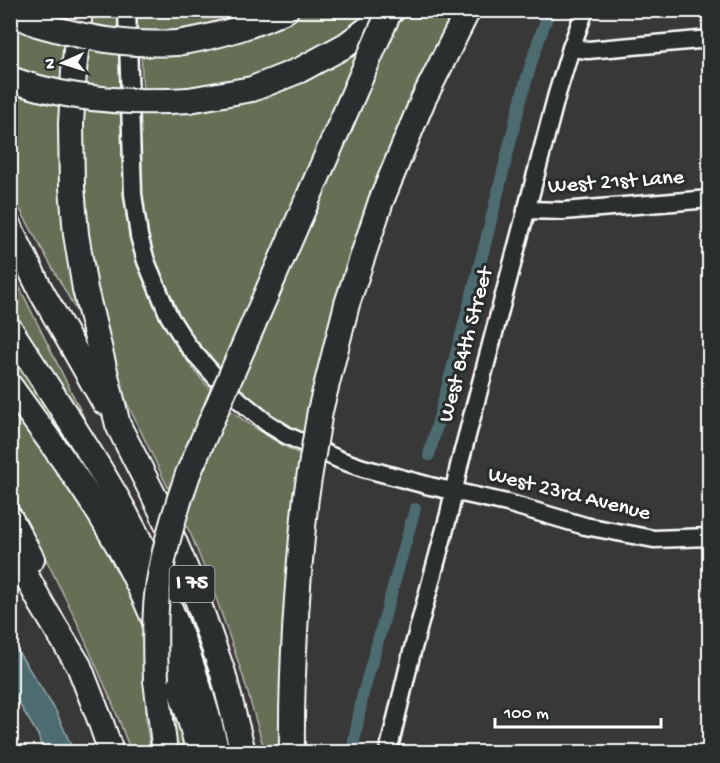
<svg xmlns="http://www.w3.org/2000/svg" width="720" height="763" viewBox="0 0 720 763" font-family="'Gochi Hand',sans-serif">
<rect width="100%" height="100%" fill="#383838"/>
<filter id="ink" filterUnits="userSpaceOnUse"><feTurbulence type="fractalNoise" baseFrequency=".0167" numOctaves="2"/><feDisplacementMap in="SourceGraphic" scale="12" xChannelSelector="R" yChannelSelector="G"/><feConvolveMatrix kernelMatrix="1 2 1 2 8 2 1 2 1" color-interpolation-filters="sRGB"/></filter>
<g filter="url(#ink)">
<g fill="#666e54" stroke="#b2b6aa" stroke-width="1.5">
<path d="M 84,11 L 118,11 C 119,52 120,93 122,134 C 123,162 122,192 127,220 C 138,279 165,334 202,380 C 210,389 218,399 227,407 C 250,427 276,442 303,456 L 283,752 L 265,752 L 242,673 L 214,592 L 191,535 L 128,405 L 116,377 L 94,316 L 75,111 Z"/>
<polygon points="137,11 267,11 204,30 137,36"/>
<polygon points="295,11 378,11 358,27 260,77 143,95 141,51"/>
<path d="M 400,11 L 458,11 L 369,201 L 338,294 L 307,435 C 223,393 163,316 145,224 C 138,186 140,147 139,109 L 216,104 Z"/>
<polygon points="10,21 69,41 64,88 11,72"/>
<polygon points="10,88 64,102 89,334 11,193"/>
<polygon points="10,268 102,454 100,455 11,316"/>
<polygon points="10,346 118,516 50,427 11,372"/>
<polygon points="10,394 53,452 146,614 145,655 146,722 151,752 131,752 112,702 76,620 35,537 11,493"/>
<polygon points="170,680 190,752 174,752 163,686"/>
</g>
<polygon fill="#4e6c70" stroke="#95a7a9" stroke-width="1.5" points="10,639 56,711 74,752 43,752 38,735 11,690"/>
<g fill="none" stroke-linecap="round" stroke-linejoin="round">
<g stroke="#4e6c70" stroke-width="12">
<path d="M 429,455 C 451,372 474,290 494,208 C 511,142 524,74 550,10"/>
<polyline points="352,752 363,694 415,509"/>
</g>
<defs>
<g id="minor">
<polyline points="127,10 133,194 139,236 146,261 169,316 188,346 228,391 267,423 286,435 340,460 363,468 430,486 507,503 585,526 654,539 710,537"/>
<polyline points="571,48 588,50 710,39"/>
<polyline points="526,210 563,211 710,199"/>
<polyline points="388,752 412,652 449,514 459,466 557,94 571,48 585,10"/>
</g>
<g id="highway">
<polyline points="80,10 74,71 71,124 72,187 76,234 85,289 118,425 161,510 190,579 223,673 243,752"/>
<polyline points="10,12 37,24"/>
<path d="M 177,43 C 215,37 251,27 286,10"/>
<polyline points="189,100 252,89 300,70 346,45 393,10"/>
<polyline points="10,228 41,291 104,402"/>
<path d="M 10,329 C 48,388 88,446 122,507 C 164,584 196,667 217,752"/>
<path d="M 10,386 C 42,431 76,474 104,521 C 148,593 178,672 199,752"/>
<polyline points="320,411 347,304 381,201 423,100 468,10"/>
<polyline points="10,518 32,559"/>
<polyline points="10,546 42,605 79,666 100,720 111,752"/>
<polyline points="156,680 165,752"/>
<path d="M 292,752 C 291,666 297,583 306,497"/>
</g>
</defs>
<use href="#minor" stroke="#fff" stroke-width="21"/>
<use href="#highway" stroke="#fff" stroke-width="28"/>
<use href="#minor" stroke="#2a2d2e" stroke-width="16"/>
<use href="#highway" stroke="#2a2d2e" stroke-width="24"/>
<defs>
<g id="highway-bridge">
<path d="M 37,24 C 86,38 125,46 177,43"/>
<path d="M 10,79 C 68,100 128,104 189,100"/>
<polyline points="306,497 320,411"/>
<path d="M 156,680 C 155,652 154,624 157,596 C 162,554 174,514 188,474 L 390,10"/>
</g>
</defs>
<use href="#highway-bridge" stroke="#fff" stroke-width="28" stroke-linecap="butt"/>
<use href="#highway-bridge" stroke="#2a2d2e" stroke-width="24"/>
</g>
</g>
<g text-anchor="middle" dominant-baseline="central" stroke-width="6" stroke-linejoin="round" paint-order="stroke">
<rect fill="#2a2d2e" stroke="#bfc0c0" stroke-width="1.5" x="169.5" y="566" width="45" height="36" rx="4.5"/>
<g font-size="21" font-weight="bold" fill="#fff">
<text x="192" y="584">I 75</text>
</g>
<g font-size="22" fill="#fff" stroke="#2a2d2e">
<text transform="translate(616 183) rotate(-4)">West 21st Lane</text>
<text transform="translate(467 345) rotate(-75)">West 84th Street</text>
<text transform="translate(569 495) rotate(14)">West 23rd Avenue</text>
</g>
</g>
<rect width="720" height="763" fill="none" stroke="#2a2d2e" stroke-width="36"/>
<rect x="18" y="18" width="684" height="727" fill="none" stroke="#fff" stroke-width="2" filter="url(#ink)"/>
<g transform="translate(63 63) rotate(267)" stroke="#2a2d2e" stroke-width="4.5" paint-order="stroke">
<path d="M0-4.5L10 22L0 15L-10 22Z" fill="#ffffff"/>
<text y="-9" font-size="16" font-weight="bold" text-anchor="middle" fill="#ffffff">N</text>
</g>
<path d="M495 718v9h166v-9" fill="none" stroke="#ffffff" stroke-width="3"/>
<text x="504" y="718" font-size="18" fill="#ffffff" stroke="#2a2d2e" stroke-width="4.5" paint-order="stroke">100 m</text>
</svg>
